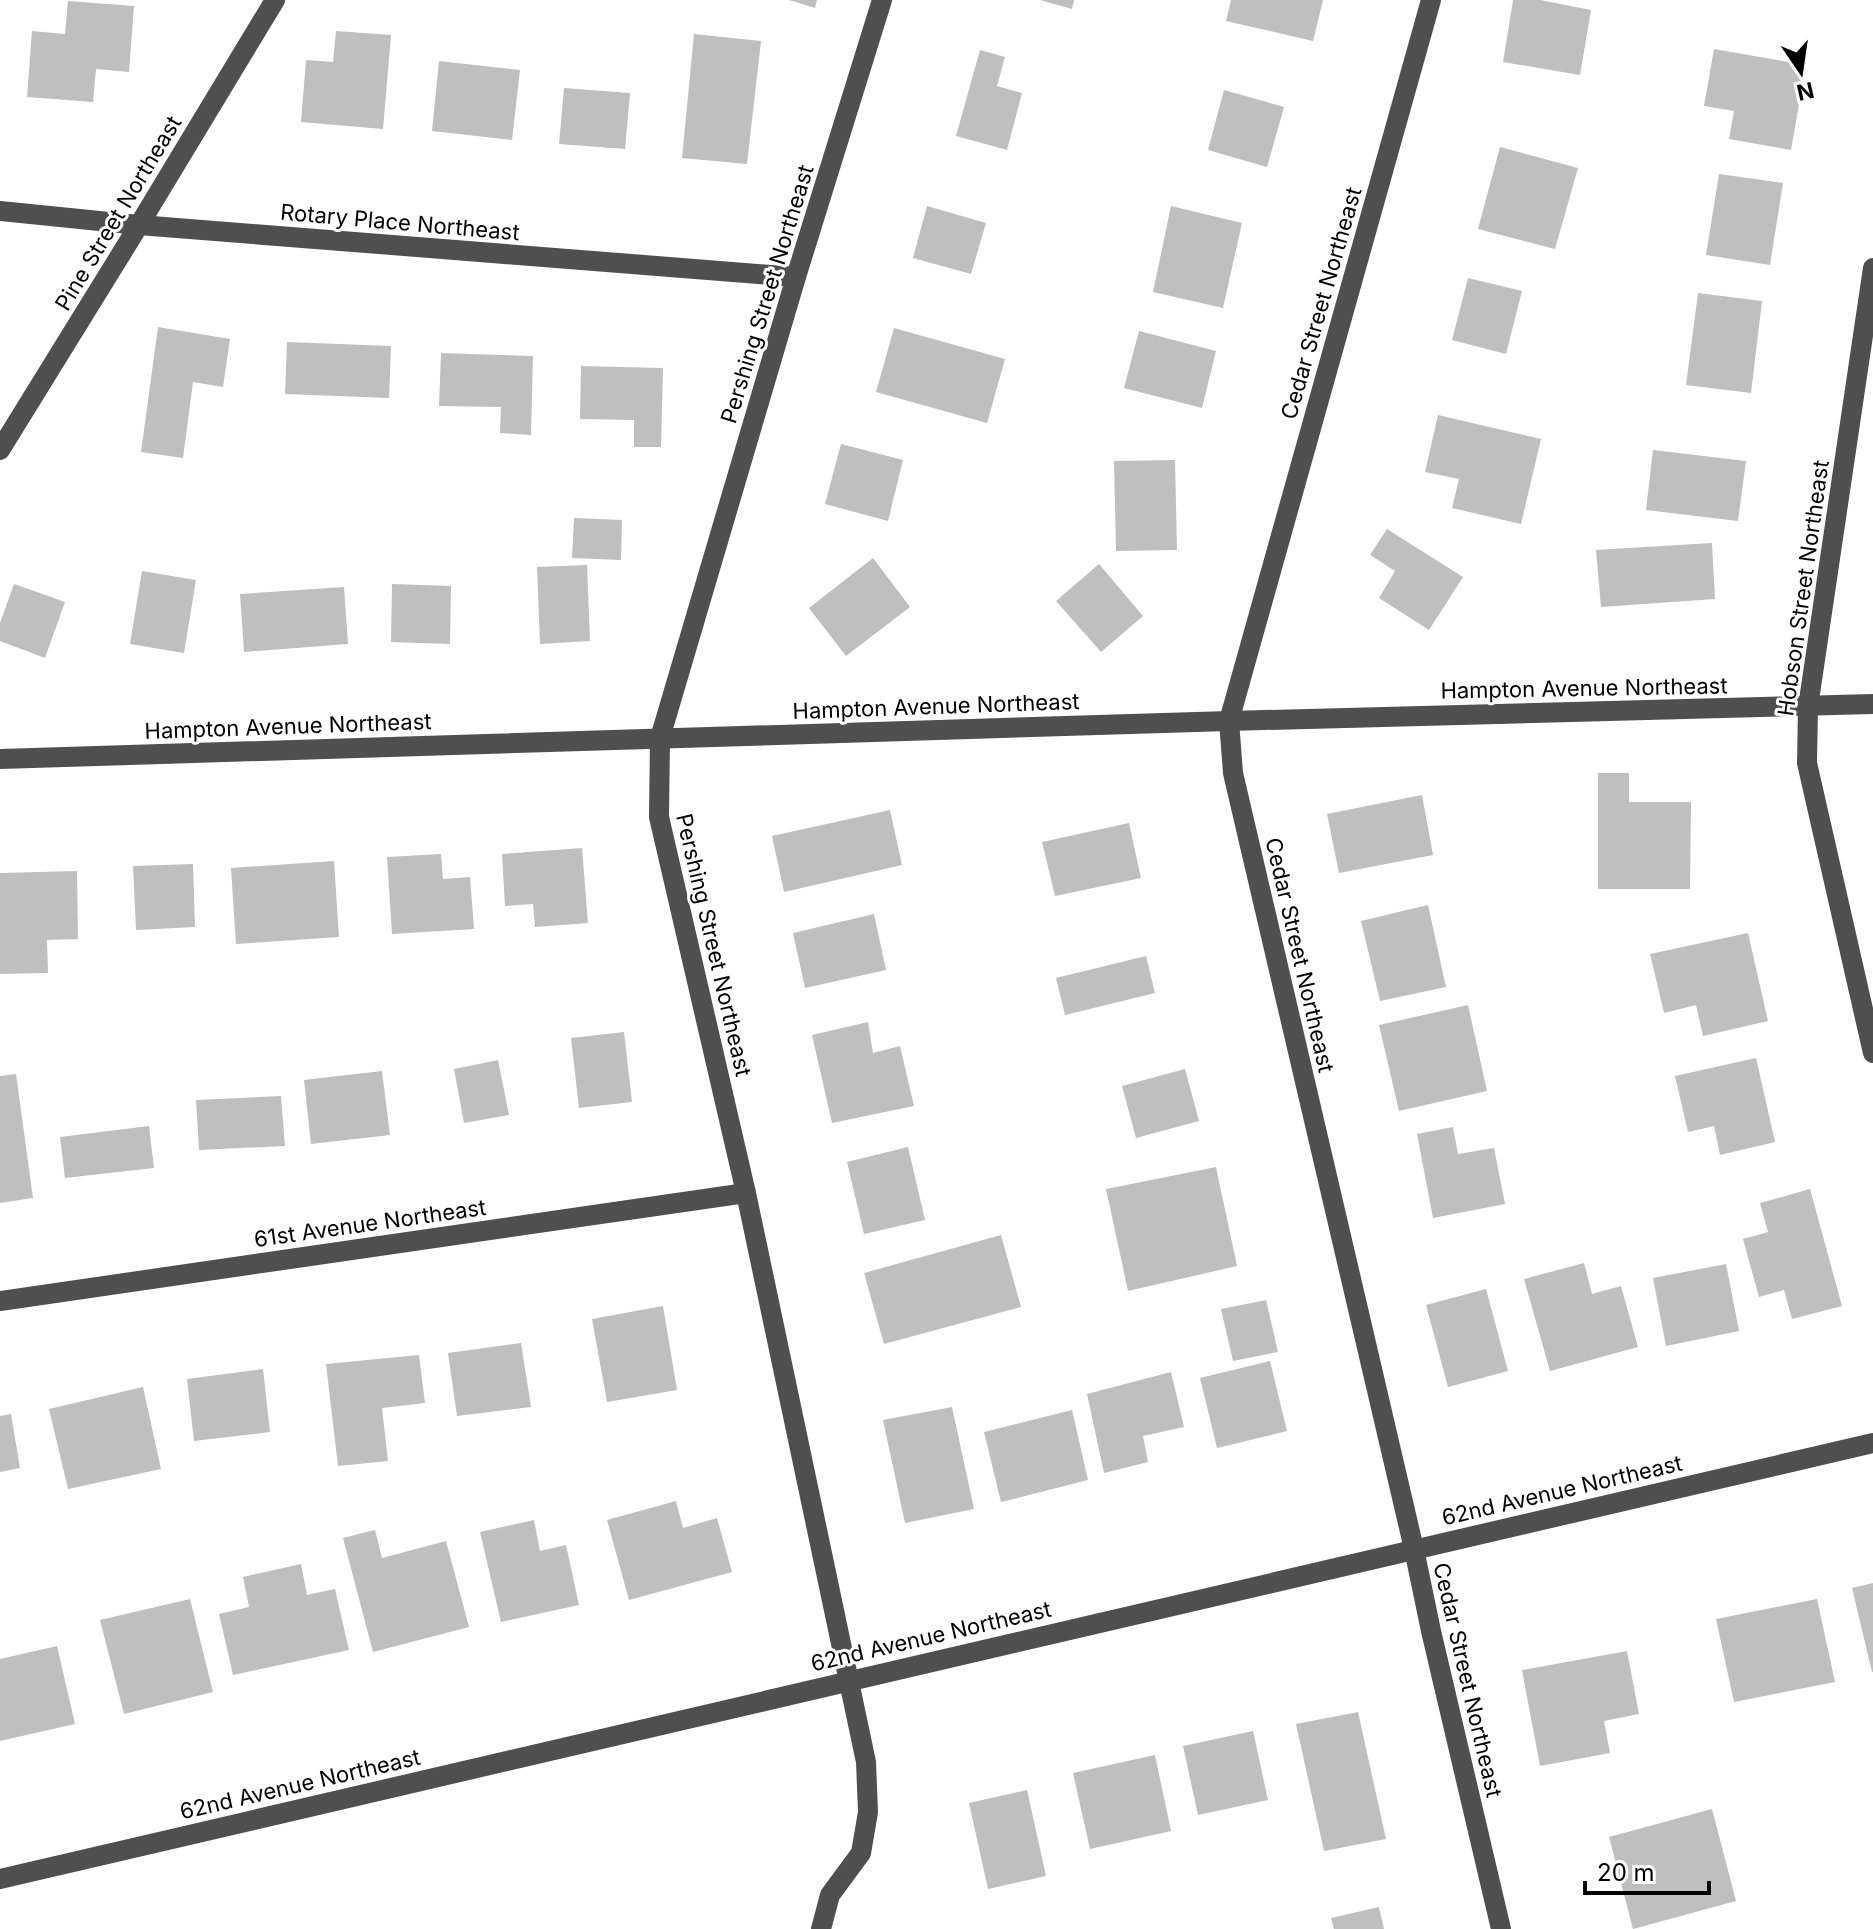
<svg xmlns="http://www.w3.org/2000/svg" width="1873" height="1929" viewBox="0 0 1873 1929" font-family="Inter,sans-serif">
<rect width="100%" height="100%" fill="#fff"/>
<g fill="#bfbfbf">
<polygon points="789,0 817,0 815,8"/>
<polygon points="1040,0 1074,0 1072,9"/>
<polygon points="1231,0 1323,0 1313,41 1226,21"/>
<polygon points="1513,0 1540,0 1591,10 1580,75 1503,62"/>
<polygon points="68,1 134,6 129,72 96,69 93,102 27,97 32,31 65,34"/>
<polygon points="336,31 391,35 383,129 301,122 306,60 333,62"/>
<polygon points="694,34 761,41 747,164 682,158"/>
<polygon points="1714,49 1806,65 1791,150 1729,139 1734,111 1704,106"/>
<polygon points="980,50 1005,57 997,86 1022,93 1007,150 956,136"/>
<polygon points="439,61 520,70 512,140 432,131"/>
<polygon points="564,88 630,93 625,149 559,144"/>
<polygon points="1224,90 1284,107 1267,167 1208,150"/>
<polygon points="1500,147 1578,168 1555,249 1478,229"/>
<polygon points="1719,174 1783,183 1770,265 1706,255"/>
<polygon points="927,206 986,223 971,274 913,258"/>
<polygon points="1171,206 1242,223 1223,308 1153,292"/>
<polygon points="1468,278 1522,291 1506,354 1452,340"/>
<polygon points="1698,293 1762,301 1751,393 1686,385"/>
<polygon points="158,327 230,339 223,387 193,382 183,458 141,452"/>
<polygon points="894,328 1005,359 987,423 876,392"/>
<polygon points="1139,331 1216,351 1202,408 1124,388"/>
<polygon points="287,342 391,346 389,398 285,394"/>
<polygon points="441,353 533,356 531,435 500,433 501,407 439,406"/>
<polygon points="581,366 663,368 661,447 634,447 634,420 580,419"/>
<polygon points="1438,415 1541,439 1521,524 1452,508 1459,479 1425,472"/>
<polygon points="841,444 903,460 888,521 825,504"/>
<polygon points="1653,450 1746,461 1738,521 1646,510"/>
<polygon points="1175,460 1177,550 1116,551 1114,461"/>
<polygon points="574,518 622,520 621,560 572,558"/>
<polygon points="1387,529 1463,577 1429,630 1379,598 1395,571 1370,555"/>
<polygon points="1712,543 1715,599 1601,607 1596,550"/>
<polygon points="873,558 910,607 846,656 809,608"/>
<polygon points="1099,564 1143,616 1101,652 1056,601"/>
<polygon points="587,565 590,641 540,644 537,567"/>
<polygon points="142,571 196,580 184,653 130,644"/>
<polygon points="14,584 65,602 45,658 0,641 0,623"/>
<polygon points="392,584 451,586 450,644 391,642"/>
<polygon points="344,587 348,644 244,652 240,594"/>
<polygon points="1598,773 1629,773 1629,802 1691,802 1690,889 1598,889"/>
<polygon points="1422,795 1433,855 1339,873 1327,814"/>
<polygon points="890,810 902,865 784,892 772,836"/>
<polygon points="1129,823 1141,878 1055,896 1042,842"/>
<polygon points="582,848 588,923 535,927 533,904 505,906 502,854"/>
<polygon points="441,854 443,879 470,877 474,929 392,934 387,857"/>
<polygon points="334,861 339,937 236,944 231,868"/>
<polygon points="193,864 195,927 136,930 133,866"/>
<polygon points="77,871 78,939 47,940 48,973 0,974 0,873"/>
<polygon points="1428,905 1446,987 1380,1001 1361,921"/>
<polygon points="874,914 886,970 805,988 793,933"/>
<polygon points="1748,933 1768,1021 1703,1036 1696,1005 1664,1013 1650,954"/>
<polygon points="1146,956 1155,993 1065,1015 1056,978"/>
<polygon points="1468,1005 1487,1091 1399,1111 1379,1025"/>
<polygon points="868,1022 873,1053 900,1046 914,1106 832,1123 812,1035"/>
<polygon points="624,1032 632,1102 579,1108 571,1038"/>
<polygon points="1756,1058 1775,1142 1720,1155 1714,1126 1688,1132 1675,1076"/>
<polygon points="498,1060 509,1115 464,1123 454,1069"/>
<polygon points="1185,1069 1199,1121 1136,1138 1122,1086"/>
<polygon points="382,1071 390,1135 311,1144 304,1080"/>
<polygon points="16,1074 33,1198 0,1203 0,1076"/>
<polygon points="281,1096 285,1146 199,1150 196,1100"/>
<polygon points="149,1126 154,1168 65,1178 60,1137"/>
<polygon points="1453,1127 1458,1154 1494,1148 1505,1204 1433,1218 1417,1134"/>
<polygon points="908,1147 925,1220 864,1234 847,1162"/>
<polygon points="1216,1167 1237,1266 1128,1291 1106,1189"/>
<polygon points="1810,1189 1842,1306 1792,1319 1784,1290 1759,1297 1743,1239 1768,1232 1760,1203"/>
<polygon points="1001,1235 1021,1307 884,1344 864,1273"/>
<polygon points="1584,1263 1592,1294 1621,1286 1638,1347 1550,1371 1524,1279"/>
<polygon points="1726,1264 1739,1331 1666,1346 1653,1278"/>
<polygon points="1486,1289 1508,1371 1448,1387 1426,1305"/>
<polygon points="1266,1300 1278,1352 1233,1361 1221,1309"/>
<polygon points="663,1306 677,1390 607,1402 592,1319"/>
<polygon points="521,1343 531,1407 457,1416 448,1353"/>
<polygon points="419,1355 425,1403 382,1408 388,1461 338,1466 326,1364"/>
<polygon points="1270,1361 1287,1431 1217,1448 1200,1378"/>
<polygon points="263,1369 270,1432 194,1441 187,1379"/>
<polygon points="1171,1372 1184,1427 1143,1436 1148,1462 1104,1473 1087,1394"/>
<polygon points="143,1387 161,1469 68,1489 49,1409"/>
<polygon points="952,1407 974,1509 905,1523 883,1420"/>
<polygon points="1072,1410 1088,1480 1001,1502 984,1432"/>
<polygon points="11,1414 20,1468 0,1472 0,1416"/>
<polygon points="676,1501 683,1528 717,1518 732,1572 629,1600 607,1520"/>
<polygon points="534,1520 540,1551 566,1545 579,1605 501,1622 480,1532"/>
<polygon points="375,1530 382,1558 446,1541 469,1627 373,1652 343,1538"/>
<polygon points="301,1564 307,1595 335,1589 349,1650 233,1675 219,1614 249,1607 243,1577"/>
<polygon points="1873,1583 1873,1672 1872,1672 1852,1588"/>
<polygon points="190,1599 213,1692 124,1714 100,1620"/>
<polygon points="1817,1599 1835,1682 1734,1702 1716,1619"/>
<polygon points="57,1646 75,1724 0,1741 0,1659"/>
<polygon points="1627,1651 1639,1714 1604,1721 1610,1753 1540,1766 1522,1670"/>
<polygon points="1358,1712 1386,1839 1324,1851 1296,1724"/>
<polygon points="1253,1731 1268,1800 1198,1815 1183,1746"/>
<polygon points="1155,1755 1171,1831 1090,1849 1073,1773"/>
<polygon points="1027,1790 1046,1876 988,1889 969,1803"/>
<polygon points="1712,1809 1736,1901 1633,1929 1609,1837"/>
<polygon points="1379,1907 1384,1929 1334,1929 1331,1918"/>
</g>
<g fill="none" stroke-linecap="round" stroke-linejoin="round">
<g stroke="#4f4f4f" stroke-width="20">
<polyline points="1431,0 1229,721 1233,773 1414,1549 1431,1631 1501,1929"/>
<polyline points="0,211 139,225 796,277"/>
<polyline points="1873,268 1808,707 1807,763 1873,1053"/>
<polyline points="0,450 139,225 275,0"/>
<polyline points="0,759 1229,721 1873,704"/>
<polyline points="0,1301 746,1193"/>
<polyline points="0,1879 1873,1443"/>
<polyline points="821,1929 830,1895 861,1853 868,1812 866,1762 746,1193 659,817 660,738 796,277 882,0"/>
</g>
</g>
<g text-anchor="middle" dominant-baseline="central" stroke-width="6" stroke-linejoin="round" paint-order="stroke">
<g font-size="22" fill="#000" stroke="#fff">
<text transform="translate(118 213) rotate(-59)">Pine Street Northeast</text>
<text transform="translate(400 222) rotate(5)">Rotary Place Northeast</text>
<text transform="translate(767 294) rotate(-73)">Pershing Street Northeast</text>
<text transform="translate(1321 303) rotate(-74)">Cedar Street Northeast</text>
<text transform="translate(1803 588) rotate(-82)">Hobson Street Northeast</text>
<text transform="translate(1584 688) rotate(-1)">Hampton Avenue Northeast</text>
<text transform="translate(936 706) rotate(-2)">Hampton Avenue Northeast</text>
<text transform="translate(288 726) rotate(-2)">Hampton Avenue Northeast</text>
<text transform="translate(714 945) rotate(77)">Pershing Street Northeast</text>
<text transform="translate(1300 955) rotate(77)">Cedar Street Northeast</text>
<text transform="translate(370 1223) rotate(-8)">61st Avenue Northeast</text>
<text transform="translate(1562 1490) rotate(-13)">62nd Avenue Northeast</text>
<text transform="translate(931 1636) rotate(-13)">62nd Avenue Northeast</text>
<text transform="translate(1468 1680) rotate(77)">Cedar Street Northeast</text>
<text transform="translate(300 1784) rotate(-13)">62nd Avenue Northeast</text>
</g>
</g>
<g transform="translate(1801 72) rotate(167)" stroke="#ffffff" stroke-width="6" paint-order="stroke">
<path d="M0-6L14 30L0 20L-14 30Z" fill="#000000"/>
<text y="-12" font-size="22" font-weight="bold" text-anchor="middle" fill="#000000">N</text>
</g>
<path d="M1585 1881v12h124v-12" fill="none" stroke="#000000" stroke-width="4"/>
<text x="1597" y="1881" font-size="24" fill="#000000" stroke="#ffffff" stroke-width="6" paint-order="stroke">20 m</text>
</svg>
